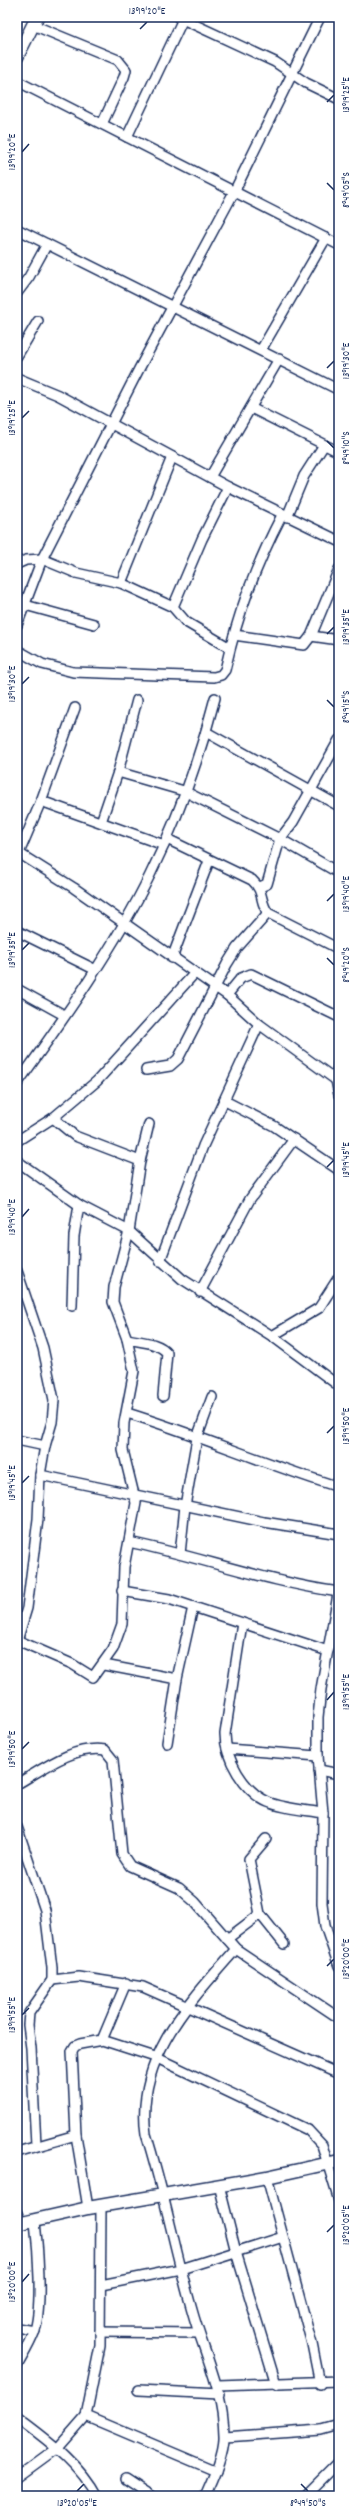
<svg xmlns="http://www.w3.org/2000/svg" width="356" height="2513" viewBox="0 0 356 2513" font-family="Dekko,sans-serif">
<rect width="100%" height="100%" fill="#fff"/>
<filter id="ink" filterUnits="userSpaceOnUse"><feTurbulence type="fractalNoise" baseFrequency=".025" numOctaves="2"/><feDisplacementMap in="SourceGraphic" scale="8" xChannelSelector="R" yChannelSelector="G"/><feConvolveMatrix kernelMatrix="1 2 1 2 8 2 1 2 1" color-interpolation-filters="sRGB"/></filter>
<g filter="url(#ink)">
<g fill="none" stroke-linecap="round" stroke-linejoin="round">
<defs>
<g id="minor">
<polyline points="178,17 275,62 306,83 339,99"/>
<polyline points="33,25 118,60 126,70 124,77 102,124"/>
<polyline points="17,81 339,245"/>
<polyline points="127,137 183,19"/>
<polyline points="17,229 339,390"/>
<polyline points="17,293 29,277 47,244"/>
<polyline points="261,350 326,238"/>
<polyline points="17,356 38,321"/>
<polyline points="17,378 58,395 228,487 339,541"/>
<polyline points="251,408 339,452"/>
<polyline points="210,477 279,359"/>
<polyline points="287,517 304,476 324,445"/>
<polyline points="17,564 26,560 42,559 76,573 121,583 173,607 186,622 230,648"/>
<polyline points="121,583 172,457"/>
<polyline points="25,605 94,624"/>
<polyline points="173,607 202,539 228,487"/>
<polyline points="17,625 42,559 139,369 234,192 320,17"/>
<polyline points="234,635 304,645 311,636 339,569"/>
<polyline points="311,636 339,640"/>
<path d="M 17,650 L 42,664 L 73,672 L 214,677 L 221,675 L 225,670 C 238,613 255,567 282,515"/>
<polyline points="206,732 339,806"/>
<polyline points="118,772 184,791 280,839 339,873"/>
<polyline points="41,801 164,845"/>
<polyline points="101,822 118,772 137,700"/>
<path d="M 167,839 L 252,880 C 265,892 259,901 268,913 L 339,949"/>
<polyline points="17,852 74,888 227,995 259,1024 336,1080"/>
<polyline points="19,853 41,801 75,708"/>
<polyline points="260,887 267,884 280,839 293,822 339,740"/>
<polyline points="17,931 94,969"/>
<polyline points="172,958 209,861"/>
<polyline points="17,989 64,1015"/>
<polyline points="227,995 241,978 251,974 339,1017"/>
<polyline points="339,1061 336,1080 339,1095"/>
<polyline points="146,1070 170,1066 178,1059 227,964 237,948 268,913"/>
<path d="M 17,1084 C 63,1020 116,945 150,875 C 177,820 200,757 215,698"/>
<polyline points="225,1101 274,1126 339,1170"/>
<polyline points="53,1118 75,1136 140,1161"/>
<polyline points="17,1141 53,1118 97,1081 194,974"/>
<polyline points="17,1161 79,1205 129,1231 182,1279 272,1336 339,1386"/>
<polyline points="160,1261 203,1146 259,1024"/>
<polyline points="17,1271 43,1348 54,1400 52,1422 45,1446 40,1475 38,1519 27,1608 17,1641"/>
<polyline points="200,1292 250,1199 294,1139"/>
<polyline points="72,1306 74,1236 79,1205"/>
<polyline points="272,1336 319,1308 339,1277"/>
<path d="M 127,1339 C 140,1342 159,1342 167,1353 L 163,1396"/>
<path d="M 127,1413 C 199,1435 267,1465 339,1487"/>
<polyline points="17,1440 45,1446"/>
<polyline points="40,1475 264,1522 339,1534"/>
<path d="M 129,1542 C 200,1557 268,1582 339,1592"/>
<polyline points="180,1554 185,1506 197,1438 212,1397"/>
<polyline points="339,1589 321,1689 318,1717 318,1756 323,1813 322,1903 325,1926 339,1966"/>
<polyline points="122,1591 169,1599 328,1651"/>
<path d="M 242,1623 L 225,1734 C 225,1758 244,1792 268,1802 C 285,1809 305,1810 323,1813"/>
<polyline points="17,1640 72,1664 93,1677 113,1649 122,1624 124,1567 136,1503 123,1450 124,1423 134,1371 127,1339 113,1302 114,1287 129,1231 140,1161 149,1124"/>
<polyline points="104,1665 177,1679 193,1607"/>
<polyline points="167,1743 177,1679"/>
<polyline points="227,1749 318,1756"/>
<polyline points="319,1770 339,1774"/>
<path d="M 17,1784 C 43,1769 74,1745 105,1750 L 113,1760 L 122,1854 L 130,1866 L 179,1888 L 195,1902 L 236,1949 L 339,2018"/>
<polyline points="17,1827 45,1910 52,1968 52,1980 29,2013 28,2025 31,2048 36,2145"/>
<polyline points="260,1914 284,1944"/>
<polyline points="227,1939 260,1914 249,1859 266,1839"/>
<polyline points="52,1980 79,1977 143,1987 339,2074"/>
<polyline points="102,2040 126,1983"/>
<polyline points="17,2152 76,2135"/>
<polyline points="267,2177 312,2344 320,2384"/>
<polyline points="219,2185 236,2252 276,2384"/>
<polyline points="88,2208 76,2135 72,2051 75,2046 80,2044 102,2040 155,2057 308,2130 322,2145 339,2201"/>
<polyline points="17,2213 21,2224"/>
<polyline points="101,2285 181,2269 283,2237"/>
<polyline points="17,2328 35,2331"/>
<polyline points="100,2332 198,2333"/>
<path d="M 17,2366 C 23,2355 30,2344 34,2333 C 43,2309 38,2247 35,2221"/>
<polyline points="218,2385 339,2381"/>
<polyline points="138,2390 220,2394"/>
<polyline points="86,2416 216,2471"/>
<path d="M 17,2417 C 47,2440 79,2462 97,2496"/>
<polyline points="225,2437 321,2430 339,2425"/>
<polyline points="17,2478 58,2448 86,2416 100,2346 101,2207"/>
<polyline points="126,2479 152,2496"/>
<path d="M 205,2496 C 212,2480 225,2453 224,2435 C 223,2388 204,2354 192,2310 C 175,2251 164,2191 146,2134 C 135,2058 190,2002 236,1949"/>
<polyline points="305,2496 339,2462"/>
</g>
<g id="tertiary">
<polyline points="17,57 37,17"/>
<polyline points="17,2224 88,2208 267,2177 339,2161"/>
</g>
</defs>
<use href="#minor" stroke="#1b2f5e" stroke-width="12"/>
<use href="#tertiary" stroke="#1b2f5e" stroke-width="15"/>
<use href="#minor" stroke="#fff" stroke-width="9"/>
<use href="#tertiary" stroke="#fff" stroke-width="12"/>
</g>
</g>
<path fill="none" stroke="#1b2f5e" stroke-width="1.5" d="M 140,29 L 147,22M 327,102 L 334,95M 22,152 L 29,144M 327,183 L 334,190M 327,368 L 334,361M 22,418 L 29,411M 327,441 L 334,448M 327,634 L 334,627M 22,684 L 29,677M 327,700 L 334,707M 327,901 L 334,894M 22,950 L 29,943M 327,958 L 334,965M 327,1167 L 334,1160M 22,1217 L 29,1209M 327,1433 L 334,1426M 22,1483 L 29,1476M 327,1700 L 334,1692M 22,1749 L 29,1742M 327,1966 L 334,1959M 22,2015 L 29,2008M 327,2232 L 334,2225M 22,2282 L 29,2274M 301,2484 L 308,2491M 77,2491 L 84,2484"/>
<rect width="356" height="2513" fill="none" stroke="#fff" stroke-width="44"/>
<rect x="22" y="22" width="312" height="2469" fill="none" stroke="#1b2f5e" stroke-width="1.5"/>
<g font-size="10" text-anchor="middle" fill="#1b2f5e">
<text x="147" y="14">13°19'20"E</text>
<text transform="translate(345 95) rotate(-90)" y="4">13°19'25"E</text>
<text transform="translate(11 152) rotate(-90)" y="4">13°19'20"E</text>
<text transform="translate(345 190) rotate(-90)" y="4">8°49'05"S</text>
<text transform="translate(345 361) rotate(-90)" y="4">13°19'30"E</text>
<text transform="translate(11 418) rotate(-90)" y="4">13°19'25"E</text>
<text transform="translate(345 448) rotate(-90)" y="4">8°49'10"S</text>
<text transform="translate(345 627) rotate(-90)" y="4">13°19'35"E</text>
<text transform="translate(11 684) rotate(-90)" y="4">13°19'30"E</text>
<text transform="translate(345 707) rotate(-90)" y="4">8°49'15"S</text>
<text transform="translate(345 894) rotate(-90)" y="4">13°19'40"E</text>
<text transform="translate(11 950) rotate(-90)" y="4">13°19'35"E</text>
<text transform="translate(345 965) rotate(-90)" y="4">8°49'20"S</text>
<text transform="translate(345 1160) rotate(-90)" y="4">13°19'45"E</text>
<text transform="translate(11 1217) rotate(-90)" y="4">13°19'40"E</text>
<text transform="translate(345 1426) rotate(-90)" y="4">13°19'50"E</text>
<text transform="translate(11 1483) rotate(-90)" y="4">13°19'45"E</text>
<text transform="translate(345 1692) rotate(-90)" y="4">13°19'55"E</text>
<text transform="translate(11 1749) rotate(-90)" y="4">13°19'50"E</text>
<text transform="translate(345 1959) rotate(-90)" y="4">13°20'00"E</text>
<text transform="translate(11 2015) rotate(-90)" y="4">13°19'55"E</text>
<text transform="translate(345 2225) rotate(-90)" y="4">13°20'05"E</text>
<text transform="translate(11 2282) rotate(-90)" y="4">13°20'00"E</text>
<text x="77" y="2506">13°20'05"E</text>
<text x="308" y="2506">8°49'50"S</text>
</g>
</svg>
